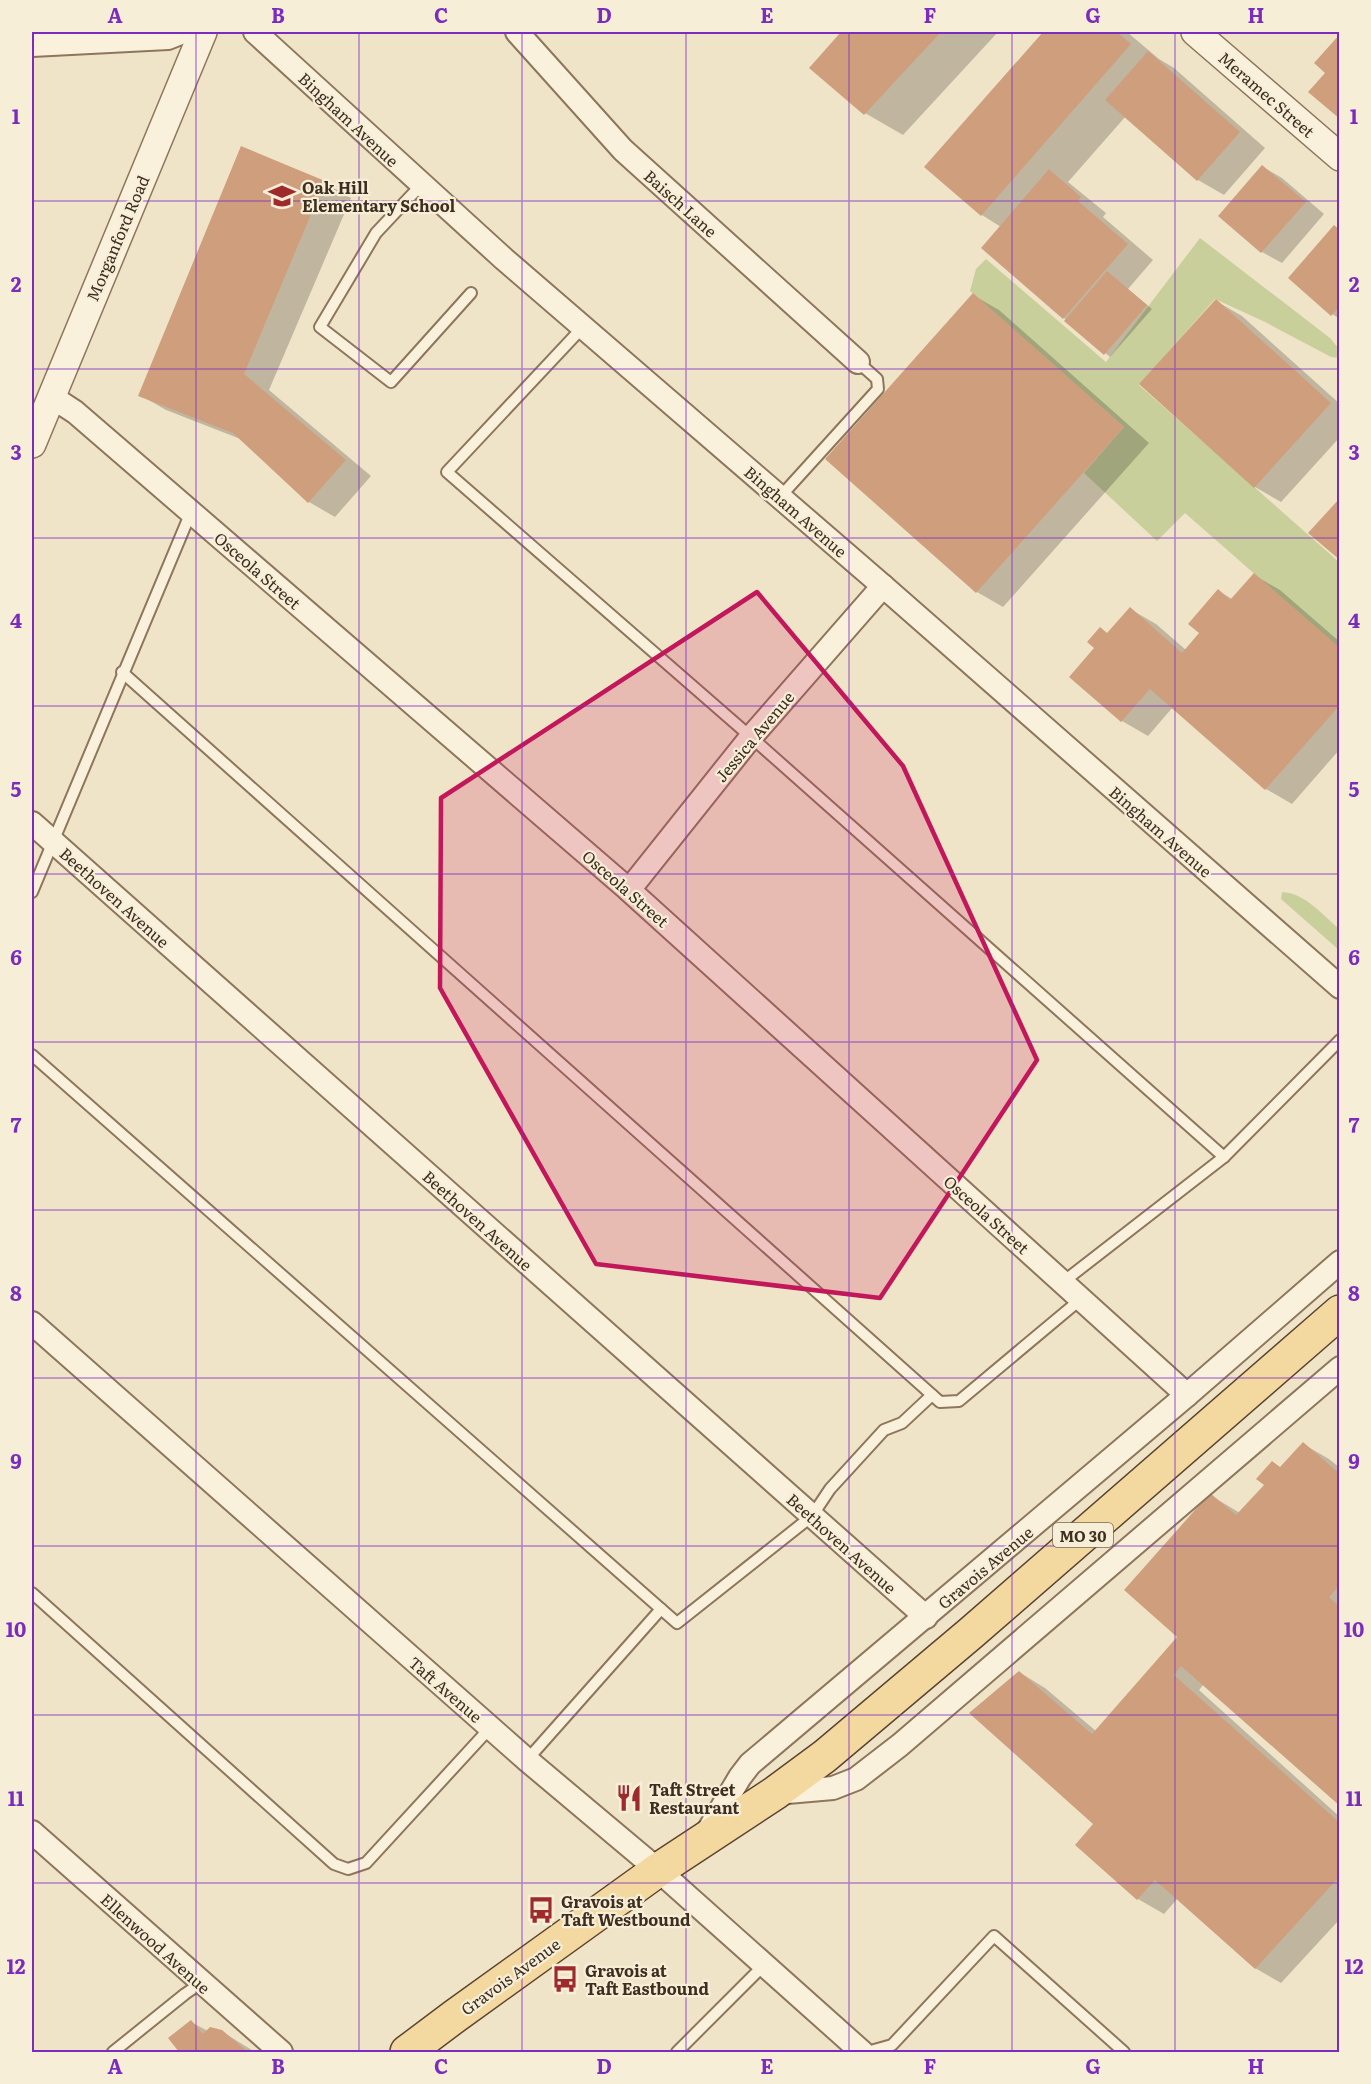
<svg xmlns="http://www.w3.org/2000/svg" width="1371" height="2084" viewBox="0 0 1371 2084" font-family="Literata,serif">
<rect width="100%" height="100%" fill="#f0e4c8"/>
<g fill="#c9cf9b">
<polygon points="1200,238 1330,338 1339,349 1339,358 1331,357 1265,322 1215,299 1139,385 1339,562 1339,648 1185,513 1157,541 1084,473 1124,427 970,291 976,269 986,259 1106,362"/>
<path d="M 1282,892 C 1305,893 1323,915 1339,929 L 1339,950 L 1281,899 Z"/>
</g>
<g fill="#0003">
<polygon points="843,32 998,32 903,135 865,113 812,68"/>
<polygon points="1045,32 1127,32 1159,59 1174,68 1265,148 1224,195 1198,180 1126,116 1068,182 1106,213 1103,217 1153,260 1128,289 1152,309 1110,357 1064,318 1001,227 982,215 926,167"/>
<polygon points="241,147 325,183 351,198 269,390 371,476 335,517 309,502 243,440 166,410 140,395"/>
<polygon points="1263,167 1282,178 1324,214 1282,263 1262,252 1220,215"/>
<polygon points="1340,230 1340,319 1332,314"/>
<polygon points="973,295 999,310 1149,443 1003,607 977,592 827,459"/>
<polygon points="1216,301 1242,316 1340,404 1340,437 1281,502 1255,487"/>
<polygon points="1254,575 1280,590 1340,642 1340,749 1292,804 1266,789 1173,707 1148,736 1122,721 1071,677 1096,648 1100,629 1108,634 1130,609 1156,624 1186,650 1201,633 1219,591 1232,599"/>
<polygon points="1303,1444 1329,1459 1340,1468 1340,1804 1204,1684 1199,1690 1340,1817 1340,1919 1281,1983 1255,1968 1178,1898 1164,1914 1138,1899 1077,1844 1096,1824 1019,1672 1045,1688 1096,1731 1179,1637 1210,1495 1240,1513"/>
<polygon points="191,2022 208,2031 221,2031 255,2052 181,2052 170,2039"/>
</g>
<g fill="#cf9f7d">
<polygon points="841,32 941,32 864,115 809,68"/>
<polygon points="1043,32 1117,32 1131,44 981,216 924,167"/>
<polygon points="1340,34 1340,119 1308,92 1325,73 1314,63"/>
<polygon points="1148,51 1240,132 1197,181 1105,100"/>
<polygon points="241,146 325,181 244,374 346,460 308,503 233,433 138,396"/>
<polygon points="1262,165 1306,202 1261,253 1218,216"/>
<polygon points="1049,169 1081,197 1078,201 1128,244 1063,319 981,248"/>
<polygon points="1334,225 1340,230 1340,306 1331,316 1288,278"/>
<polygon points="1107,271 1147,305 1104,355 1064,321"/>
<polygon points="973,293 1124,427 976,593 825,459"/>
<polygon points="1216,299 1331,403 1254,488 1139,384"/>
<polygon points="1340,498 1340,560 1308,533"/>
<polygon points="1254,573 1340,648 1340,705 1265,790 1150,689 1121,722 1069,677 1094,648 1087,642 1100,627 1107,633 1130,607 1182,653 1199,633 1188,624 1218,589 1230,600"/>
<polygon points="1303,1442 1340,1474 1340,1585 1329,1597 1340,1607 1340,1806 1181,1666 1174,1675 1340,1823 1340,1876 1255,1969 1155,1880 1137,1900 1075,1845 1093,1824 969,1713 1019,1671 1092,1734 1177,1637 1124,1590 1210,1493 1236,1515 1264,1485 1256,1479 1272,1461 1280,1467"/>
<polygon points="191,2020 203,2034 210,2027 222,2030 248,2052 179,2052 168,2038"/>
</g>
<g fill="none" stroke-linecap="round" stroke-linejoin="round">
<defs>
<g id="service">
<polyline points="421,185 376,233 320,327 391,382 471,293"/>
<polyline points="583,327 447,472 751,737 1224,1157"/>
<polyline points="780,497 878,389 877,379 858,362"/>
<polyline points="122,672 940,1402 959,1401 1081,1299"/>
<polyline points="32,892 191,512"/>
<polyline points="32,1055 661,1609 527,1760"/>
<polyline points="1063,1282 1224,1157 1340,1040"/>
<polyline points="32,1593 334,1864 348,1869 366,1863 490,1728"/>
<polyline points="661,1609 677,1623 812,1516 830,1489 884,1430 902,1423 932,1395"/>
<polyline points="113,2052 185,1994 201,1983"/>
<polyline points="677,2052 765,1964"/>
<polyline points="867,2052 892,2045 994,1936 1124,2052"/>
</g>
<g id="minor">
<polyline points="255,32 504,259 883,586 1340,987"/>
<polyline points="517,32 623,150 858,362"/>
<polyline points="32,45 168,38 183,32"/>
<polyline points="52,397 75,412 629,890 1187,1395"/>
<polyline points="32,823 926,1617"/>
<polyline points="629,890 751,737 883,586"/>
<polyline points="32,1323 527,1760 658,1870 862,2052"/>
<polyline points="776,1793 833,1788 856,1779 900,1745 1340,1368"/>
<polyline points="32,1832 281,2052"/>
<polyline points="705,1836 740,1777 750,1764 1187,1395 1340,1262"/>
</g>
<g id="tertiary">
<polyline points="1195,32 1340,157"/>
<polyline points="32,444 203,32"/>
</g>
<polyline id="primary" points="407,2052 455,2016 658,1870 775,1793 825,1756 971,1633 1340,1312"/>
</defs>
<use href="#service" stroke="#8d765c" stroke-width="14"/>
<use href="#minor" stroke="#8d765c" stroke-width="26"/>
<use href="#tertiary" stroke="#8d765c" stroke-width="30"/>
<use href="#primary" stroke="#5b4430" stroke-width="36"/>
<use href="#service" stroke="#faf1dc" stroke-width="10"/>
<use href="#minor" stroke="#faf1dc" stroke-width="22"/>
<use href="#tertiary" stroke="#faf1dc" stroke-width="27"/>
<use href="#primary" stroke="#f3d9a0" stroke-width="33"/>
</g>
<path fill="#c2185b" fill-opacity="0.2" stroke="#c2185b" stroke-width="4.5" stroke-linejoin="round" d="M 757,592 L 903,766 L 1037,1060 L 880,1298 L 596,1264 L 440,988 L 441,798 Z"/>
<path fill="none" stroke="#7b2cbf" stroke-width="1.5" stroke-opacity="0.55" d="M 196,32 L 196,2052M 359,32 L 359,2052M 522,32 L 522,2052M 686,32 L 686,2052M 849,32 L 849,2052M 1012,32 L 1012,2052M 1175,32 L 1175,2052M 32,201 L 1340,201M 32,369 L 1340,369M 32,538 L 1340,538M 32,706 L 1340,706M 32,874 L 1340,874M 32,1042 L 1340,1042M 32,1210 L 1340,1210M 32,1378 L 1340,1378M 32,1546 L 1340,1546M 32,1715 L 1340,1715M 32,1883 L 1340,1883"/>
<defs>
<symbol id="school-bare" viewBox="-9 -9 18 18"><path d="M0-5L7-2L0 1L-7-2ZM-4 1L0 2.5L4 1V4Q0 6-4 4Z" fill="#9e2a2b" stroke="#f7eed8" stroke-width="2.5" paint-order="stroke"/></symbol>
<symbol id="restaurant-bare" viewBox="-9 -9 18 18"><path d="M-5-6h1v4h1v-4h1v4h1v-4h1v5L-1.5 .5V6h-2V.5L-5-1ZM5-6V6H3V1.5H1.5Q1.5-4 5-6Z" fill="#9e2a2b" stroke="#f7eed8" stroke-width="2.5" paint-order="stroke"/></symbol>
<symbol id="bus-bare" viewBox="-9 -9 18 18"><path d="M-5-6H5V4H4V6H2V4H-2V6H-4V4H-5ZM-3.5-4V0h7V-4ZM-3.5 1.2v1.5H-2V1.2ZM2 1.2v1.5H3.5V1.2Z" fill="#9e2a2b" stroke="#f7eed8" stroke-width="2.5" paint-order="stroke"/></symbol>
</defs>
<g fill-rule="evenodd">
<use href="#school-bare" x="263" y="177" width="38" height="38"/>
<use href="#restaurant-bare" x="610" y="1779" width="38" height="38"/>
<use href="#bus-bare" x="522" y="1891" width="38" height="38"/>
<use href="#bus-bare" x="546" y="1960" width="38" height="38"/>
</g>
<g text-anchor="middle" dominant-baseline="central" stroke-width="4.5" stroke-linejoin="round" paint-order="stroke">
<rect fill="#f7eed8" stroke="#756857" stroke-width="1.5" x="1053" y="1523" width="60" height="24" rx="4.5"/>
<g font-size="15" font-weight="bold" fill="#3d2e20">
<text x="1083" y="1535">MO 30</text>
</g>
<g font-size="16" fill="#3d2e20" stroke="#f7eed8">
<text transform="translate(1267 94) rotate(41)">Meramec Street</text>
<text transform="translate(349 119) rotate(43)">Bingham Avenue</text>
<text transform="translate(681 203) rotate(42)">Baisch Lane</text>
<text transform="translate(117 238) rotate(-67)">Morganford Road</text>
<text transform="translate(796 511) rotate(41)">Bingham Avenue</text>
<text transform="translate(258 570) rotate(41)">Osceola Street</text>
<text transform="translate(754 736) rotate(-50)">Jessica Avenue</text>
<text transform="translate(1161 831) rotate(41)">Bingham Avenue</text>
<text transform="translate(626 888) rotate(41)">Osceola Street</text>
<text transform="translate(115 897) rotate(42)">Beethoven Avenue</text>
<text transform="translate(987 1214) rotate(42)">Osceola Street</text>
<text transform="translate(478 1220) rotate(42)">Beethoven Avenue</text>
<text transform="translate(842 1543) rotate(42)">Beethoven Avenue</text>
<text transform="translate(985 1567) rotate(-40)">Gravois Avenue</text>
<text transform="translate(446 1689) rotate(41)">Taft Avenue</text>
<text transform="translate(156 1943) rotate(42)">Ellenwood Avenue</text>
<text transform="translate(510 1976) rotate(-36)">Gravois Avenue</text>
</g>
<g font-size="16" font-weight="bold" fill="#3d2e20" stroke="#f7eed8" text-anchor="start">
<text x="302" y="187">Oak Hill<tspan x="302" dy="18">Elementary School</tspan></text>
<text x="649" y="1789">Taft Street<tspan x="649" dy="18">Restaurant</tspan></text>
<text x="561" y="1901">Gravois at<tspan x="561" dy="18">Taft Westbound</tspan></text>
<text x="585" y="1970">Gravois at<tspan x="585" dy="18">Taft Eastbound</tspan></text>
</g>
</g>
<rect width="1371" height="2084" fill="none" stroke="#f7eed8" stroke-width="66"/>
<rect x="33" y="33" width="1305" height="2018" fill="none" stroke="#7b2cbf" stroke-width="2"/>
<g font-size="20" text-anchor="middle" font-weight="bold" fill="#7b2cbf">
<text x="115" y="23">A</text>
<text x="278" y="23">B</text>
<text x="441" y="23">C</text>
<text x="604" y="23">D</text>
<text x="767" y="23">E</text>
<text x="930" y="23">F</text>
<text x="1093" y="23">G</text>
<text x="1256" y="23">H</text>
<text x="16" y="124">1</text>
<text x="1354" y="124">1</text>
<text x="16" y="292">2</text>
<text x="1354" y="292">2</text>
<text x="16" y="460">3</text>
<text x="1354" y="460">3</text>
<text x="16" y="628">4</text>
<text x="1354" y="628">4</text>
<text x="16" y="797">5</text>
<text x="1354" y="797">5</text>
<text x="16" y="965">6</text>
<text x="1354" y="965">6</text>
<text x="16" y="1133">7</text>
<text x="1354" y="1133">7</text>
<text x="16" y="1301">8</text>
<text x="1354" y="1301">8</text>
<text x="16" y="1469">9</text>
<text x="1354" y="1469">9</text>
<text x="16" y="1637">10</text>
<text x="1354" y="1637">10</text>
<text x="16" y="1806">11</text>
<text x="1354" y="1806">11</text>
<text x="16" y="1974">12</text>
<text x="1354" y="1974">12</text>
<text x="115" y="2074">A</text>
<text x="278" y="2074">B</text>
<text x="441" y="2074">C</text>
<text x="604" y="2074">D</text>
<text x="767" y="2074">E</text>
<text x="930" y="2074">F</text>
<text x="1093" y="2074">G</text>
<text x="1256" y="2074">H</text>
</g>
</svg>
